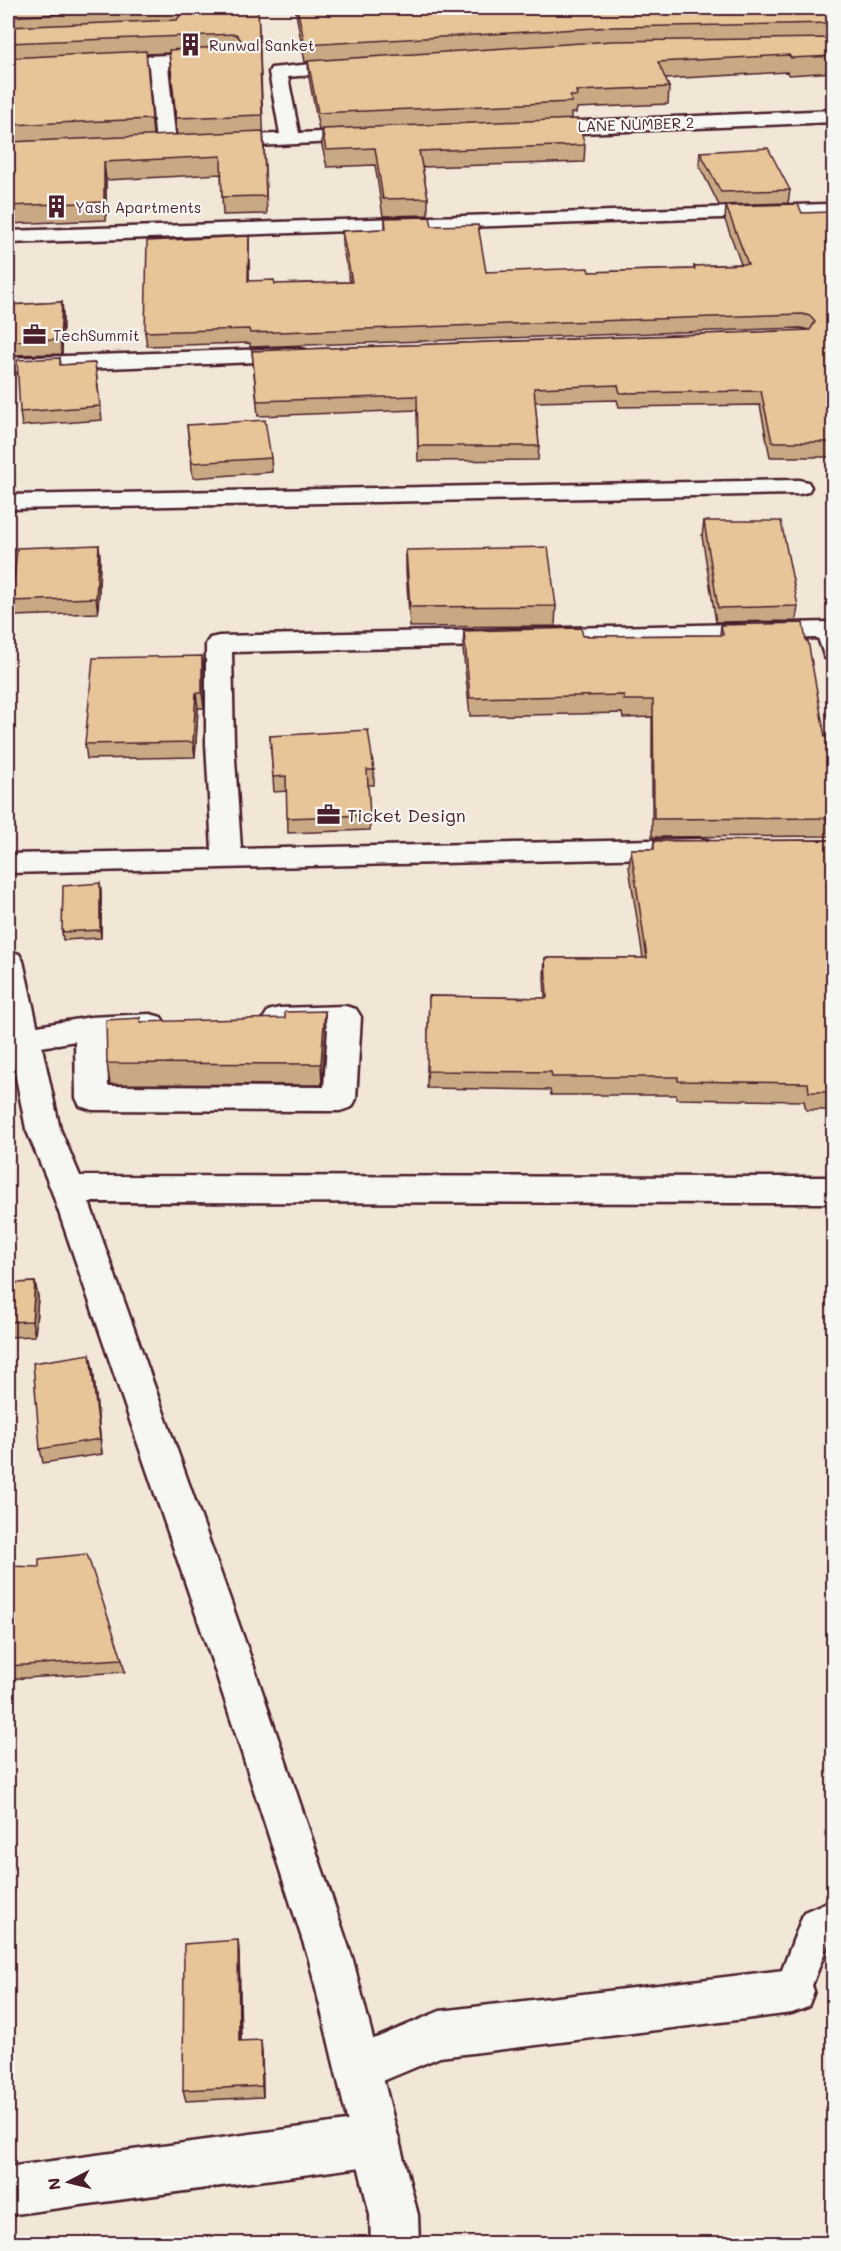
<svg xmlns="http://www.w3.org/2000/svg" width="841" height="2251" viewBox="0 0 841 2251" font-family="Mali,sans-serif">
<rect width="100%" height="100%" fill="#f2e7d7"/>
<filter id="ink" filterUnits="userSpaceOnUse"><feTurbulence type="fractalNoise" baseFrequency=".0167" numOctaves="2"/><feDisplacementMap in="SourceGraphic" scale="12" xChannelSelector="R" yChannelSelector="G"/><feConvolveMatrix kernelMatrix="1 2 1 2 8 2 1 2 1" color-interpolation-filters="sRGB"/></filter>
<g filter="url(#ink)">
<g fill="none" stroke-linecap="round" stroke-linejoin="round">
<defs>
<polygon id="lane" points="834,1899 834,1935 831,1936 805,2004 792,2009 779,2004 774,1991 804,1912"/>
<g id="street">
<polygon points="214,53 220,54 223,58 220,62 168,66 176,144 173,148 159,148 156,144 149,66 101,68 95,67 92,63 95,59 101,58"/>
<polygon points="354,60 360,62 363,66 360,70 288,77 299,133 367,130 374,132 377,136 374,140 218,148 211,146 208,142 211,138 218,136 280,134 269,72 271,68"/>
<polygon points="834,110 834,122 536,135 529,133 526,129 529,125 536,123"/>
<polygon points="827,204 834,206 834,214 8,243 8,231"/>
<polygon points="298,348 306,350 309,355 306,360 8,372 8,358"/>
<polygon points="799,480 808,482 811,487 808,492 799,494 8,509 8,495"/>
<polygon points="829,622 834,623 834,660 825,658 818,638 232,652 234,744 241,849 700,839 710,841 715,848 710,855 700,857 8,873 8,854 212,850 206,744 206,644 210,638 219,636"/>
<polygon points="345,1006 356,1009 361,1017 356,1099 352,1107 340,1111 92,1110 80,1106 76,1098 75,1041 8,1053 8,1031 91,1017 150,1014 161,1017 166,1025 161,1033 150,1036 107,1039 108,1086 324,1087 328,1029 279,1030 268,1027 263,1019 268,1011 279,1008"/>
<polygon points="792,1969 808,1975 814,1991 808,2007 792,2013 440,2057 359,2091 343,2084 336,2068 343,2052 440,2011"/>
<polygon points="376,2117 393,2124 400,2141 393,2158 376,2165 8,2215 8,2167"/>
</g>
<polygon id="secondary" points="8,951 19,954 23,961 60,1129 80,1176 834,1177 834,1203 89,1202 253,1664 353,1960 418,2215 419,2244 371,2244 370,2215 309,1960 213,1664 51,1189 26,1129 8,1035"/>
</defs>
<use href="#lane" stroke="#4a1f2b" stroke-width="5"/>
<use href="#street" stroke="#4a1f2b" stroke-width="5"/>
<use href="#secondary" stroke="#4a1f2b" stroke-width="5"/>
<use href="#lane" fill="#f6f6f2" fill-rule="evenodd"/>
<use href="#street" fill="#f6f6f2" fill-rule="evenodd"/>
<use href="#secondary" fill="#f6f6f2" fill-rule="evenodd"/>
</g>
<g fill="#c8a984" stroke="#4a1f2b" stroke-width="1.5" fill-rule="evenodd">
<path d="M 8,8 L 258,8 L 267,214 L 223,215 L 221,174 L 106,180 L 106,220 L 8,224 ZM 169,53 L 177,135 L 153,136 L 146,54 Z"/>
<polygon points="295,8 425,8 426,11 834,8 834,72 789,75 787,72 665,79 669,87 668,104 577,108 576,113 571,113 571,119 585,145 584,162 422,167 428,198 428,215 383,216 375,165 327,167 322,146 322,130 319,130 309,78 308,62 305,62"/>
<polygon points="700,152 790,190 788,203 719,205 699,165"/>
<polygon points="726,206 802,213 834,218 834,457 770,457 760,405 619,407 617,400 535,402 539,446 538,460 418,461 417,410 258,416 252,351 809,330 801,328 250,347 250,343 147,346 145,332 249,236 249,281 275,284 350,282 342,245 342,231 385,229 385,218 432,226 486,272 589,272 694,269 694,266 741,264 725,220"/>
<polygon points="8,242 12,255 9,305 62,302 63,316 62,354 8,355"/>
<polygon points="60,358 61,365 95,363 102,420 22,426 20,412"/>
<polygon points="187,425 271,458 272,472 193,478"/>
<polygon points="704,521 798,606 796,621 716,622 702,536"/>
<polygon points="99,545 100,560 98,613 15,616 12,601"/>
<polygon points="406,550 556,606 555,626 410,627 406,570"/>
<polygon points="721,625 825,737 834,745 834,836 652,837 652,717 623,718 622,713 470,716 463,649 464,631 583,636 720,635"/>
<polygon points="202,656 204,670 204,708 198,708 195,757 87,759 85,744"/>
<polygon points="270,736 374,770 374,785 368,785 370,830 288,833 287,791 274,792"/>
<polygon points="834,840 834,1110 806,1110 804,1101 676,1099 676,1095 551,1095 550,1090 427,1088 429,996 545,998 544,976 545,958 643,958 629,867 631,849 653,849 654,841"/>
<polygon points="100,883 101,891 101,938 63,940 62,932"/>
<polygon points="140,1018 140,1022 326,1031 322,1085 110,1084 107,1063"/>
<polygon points="8,1270 17,1283 35,1282 38,1297 35,1336 8,1337"/>
<polygon points="93,1369 102,1454 43,1463 40,1449"/>
<polygon points="8,1566 122,1659 125,1672 8,1679"/>
<polygon points="238,1940 239,1953 241,2041 262,2051 263,2097 186,2101 183,2090"/>
</g>
<g fill="#a2896b" stroke="#4a1f2b" stroke-width="1.5">
<polygon points="104,162 106,180 106,220 104,202"/>
<polygon points="249,236 249,295 248,281"/>
<polygon points="10,242 12,255 8,318 8,287"/>
<polygon points="62,302 63,316 62,354 60,340"/>
<polygon points="99,545 100,560 98,613 96,598"/>
<polygon points="202,656 204,670 204,708 202,693"/>
<polygon points="196,693 198,708 195,757 193,742"/>
<polygon points="100,883 101,891 101,938 100,930"/>
<polygon points="325,1011 326,1031 322,1085 321,1064"/>
<polygon points="35,1282 38,1297 35,1336 32,1321"/>
<polygon points="90,1354 93,1369 102,1454 100,1439"/>
<polygon points="238,1940 239,1953 241,2053 239,2041"/>
<polygon points="261,2040 262,2051 263,2097 262,2086"/>
</g>
<g fill="#e8c499" stroke="#4a1f2b" stroke-width="1.5">
<polygon points="8,8 258,8 262,115 176,118 169,50 236,46 241,40 236,34 8,43 8,27 177,20 181,14 172,8 8,17"/>
<polygon points="297,8 425,8 426,11 540,8 834,8 834,23 612,27 305,45"/>
<polygon points="834,38 834,56 791,58 789,55 658,62 669,87 576,91 577,96 570,96 572,102 318,113 308,61 612,41"/>
<polygon points="146,51 152,119 8,125 8,58"/>
<polygon points="577,119 585,145 419,151 428,198 383,199 375,148 326,150 322,129"/>
<polygon points="263,131 266,196 222,197 221,156 104,162 104,202 8,206 8,142"/>
<polygon points="768,148 790,190 721,192 700,152"/>
<polygon points="798,204 802,213 831,212 834,218 834,442 772,442 761,391 620,393 618,385 534,388 539,446 418,446 417,396 257,401 252,351 810,330 815,322 810,316 802,314 250,333 249,329 145,332 147,241 249,236 248,281 274,280 275,284 352,282 342,231 386,229 385,218 430,217 432,226 478,225 486,272 588,268 589,272 695,269 694,266 748,264 726,206"/>
<polygon points="8,242 10,242 8,287"/>
<polygon points="62,302 60,340 8,341 8,305"/>
<polygon points="60,358 60,365 95,363 100,406 20,412 17,360"/>
<polygon points="265,420 271,458 192,463 187,425"/>
<polygon points="704,521 781,521 798,606 718,608"/>
<polygon points="99,545 96,598 12,601 17,548"/>
<polygon points="548,547 556,606 410,607 406,550"/>
<polygon points="803,623 806,641 808,641 825,737 832,737 834,745 834,818 654,819 653,700 624,700 624,695 470,698 464,631 581,628 583,636 723,635 721,625"/>
<polygon points="202,656 202,693 196,693 193,742 85,744 93,658"/>
<polygon points="368,730 374,770 367,770 370,815 287,818 286,776 273,777 270,736"/>
<polygon points="834,840 834,1092 809,1092 808,1083 678,1081 678,1077 552,1077 551,1072 427,1071 429,996 547,998 545,958 647,958 631,849 654,849 654,841"/>
<polygon points="100,883 100,930 62,932 63,886"/>
<polygon points="325,1011 321,1064 107,1063 106,1020 140,1018 140,1022 285,1018 285,1012"/>
<polygon points="8,1270 17,1283 35,1282 32,1321 8,1322"/>
<polygon points="90,1354 100,1439 40,1449 33,1363"/>
<polygon points="87,1554 122,1659 8,1666 8,1566 39,1567 39,1559"/>
<polygon points="238,1940 239,2041 261,2040 262,2086 183,2090 184,1944"/>
</g>
</g>
<defs>
<symbol id="building-bare" viewBox="-9 -9 18 18"><path d="M-4-6H4V6H1V3H-1V6H-4ZM-2.5-4.3h1.7v1.8h-1.7ZM.8-4.3h1.7v1.8H.8ZM-2.5-1h1.7V.8h-1.7ZM.8-1h1.7V.8H.8Z" fill="#4a1f2b" stroke="#f6f6f2" stroke-width="2.5" paint-order="stroke"/></symbol>
<symbol id="office-bare" viewBox="-9 -9 18 18"><path d="M-6-3h4V-5.5h4V-3h4V5H-6ZM-1-4.5V-3h2v-1.5ZM-6 0V1H6V0Z" fill="#4a1f2b" stroke="#f6f6f2" stroke-width="2.5" paint-order="stroke"/></symbol>
</defs>
<g fill-rule="evenodd">
<use href="#building-bare" x="174" y="28" width="33" height="33"/>
<use href="#building-bare" x="40" y="190" width="33" height="33"/>
<use href="#office-bare" x="18" y="318" width="33" height="33"/>
<use href="#office-bare" x="312" y="798" width="33" height="33"/>
</g>
<g text-anchor="middle" dominant-baseline="central" stroke-width="4.5" stroke-linejoin="round" paint-order="stroke">
<g font-size="15" fill="#4a1f2b" stroke="#f6f6f2" text-anchor="start">
<text x="209" y="45">Runwal Sanket</text>
<text x="75" y="207">Yash Apartments</text>
<text x="53" y="335">TechSummit</text>
</g>
<g font-size="15" fill="#4a1f2b" stroke="#f6f6f2">
<text transform="translate(636 124) rotate(-2)">LANE NUMBER 2</text>
</g>
<g font-size="18" fill="#4a1f2b" stroke="#f6f6f2" text-anchor="start">
<text x="347" y="815">Ticket Design</text>
</g>
</g>
<rect width="841" height="2251" fill="none" stroke="#f6f6f2" stroke-width="30"/>
<rect x="15" y="15" width="811" height="2221" fill="none" stroke="#4a1f2b" stroke-width="2" filter="url(#ink)"/>
<g transform="translate(69 2182) rotate(263)" stroke="#f6f6f2" stroke-width="4.5" paint-order="stroke">
<path d="M0-4.5L10 22L0 15L-10 22Z" fill="#4a1f2b"/>
<text y="-9" font-size="16" font-weight="bold" text-anchor="middle" fill="#4a1f2b">N</text>
</g>
</svg>
